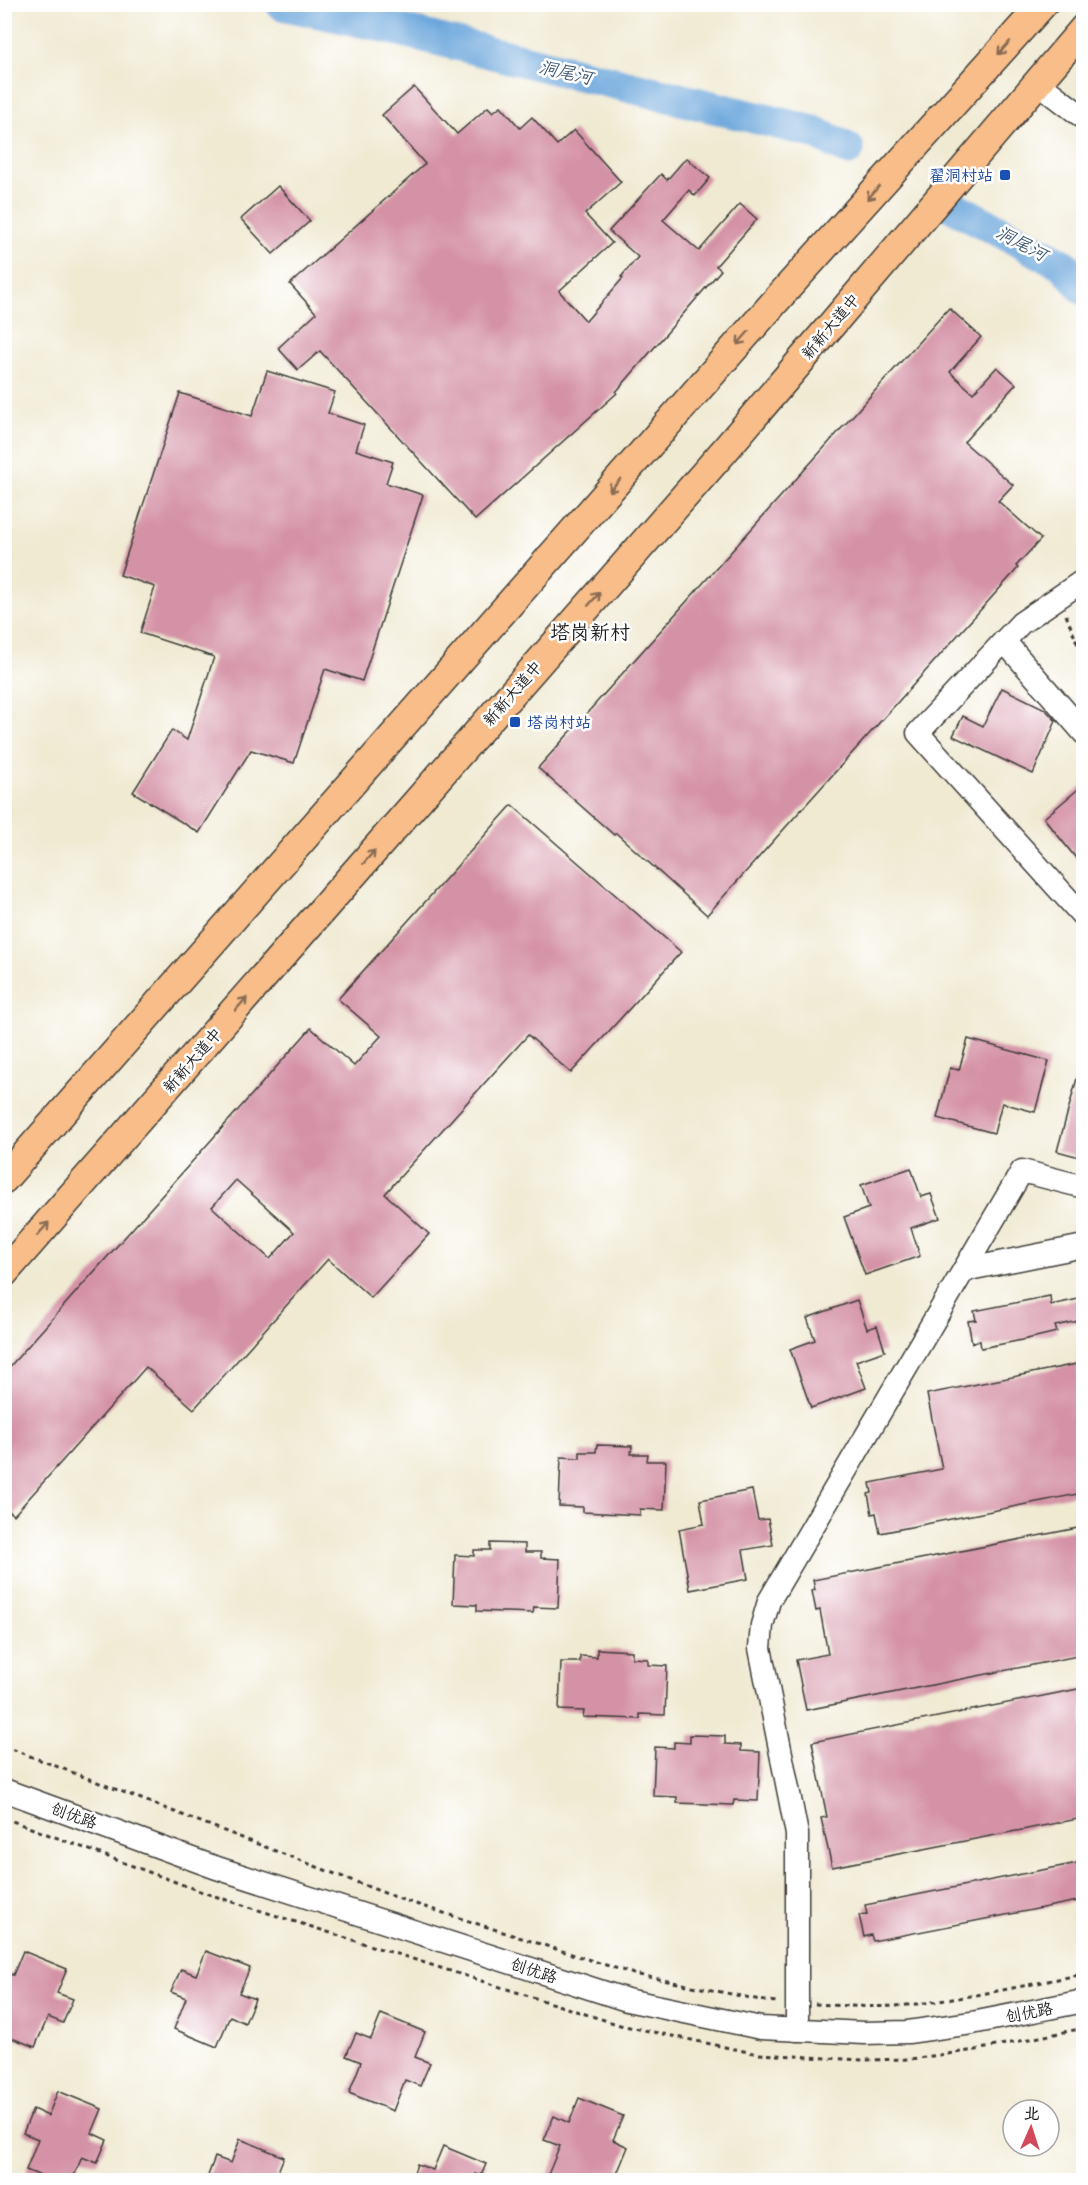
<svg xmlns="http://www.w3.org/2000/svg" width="1088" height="2185" viewBox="0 0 1088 2185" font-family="Delius,'LXGW WenKai TC',sans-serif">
<rect width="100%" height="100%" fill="#fff"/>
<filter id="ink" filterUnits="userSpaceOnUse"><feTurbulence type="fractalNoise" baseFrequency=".0167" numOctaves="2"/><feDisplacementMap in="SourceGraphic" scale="12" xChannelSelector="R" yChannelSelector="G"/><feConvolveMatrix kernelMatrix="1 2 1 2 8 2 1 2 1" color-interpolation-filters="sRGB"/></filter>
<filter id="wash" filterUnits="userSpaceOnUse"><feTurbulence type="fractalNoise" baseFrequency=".008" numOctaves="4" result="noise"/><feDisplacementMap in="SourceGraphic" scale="24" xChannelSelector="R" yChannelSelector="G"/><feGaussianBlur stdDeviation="1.35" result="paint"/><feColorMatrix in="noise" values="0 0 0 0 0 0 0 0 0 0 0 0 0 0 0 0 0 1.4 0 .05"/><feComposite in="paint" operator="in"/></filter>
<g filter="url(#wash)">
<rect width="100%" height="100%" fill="#f0ead3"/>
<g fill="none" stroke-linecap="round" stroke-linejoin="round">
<g stroke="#6ba6db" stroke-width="33">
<polyline points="282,4 371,23 814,132 848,149"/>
<polyline points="954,207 1064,265 1084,289"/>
</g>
</g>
<g id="blocks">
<g fill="#d492a6" fill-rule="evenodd">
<polygon points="414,87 457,134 488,107 493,112 501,106 520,128 532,117 557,145 574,130 621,182 585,214 612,243 559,291 586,321 623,278 621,277 638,257 609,231 661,174 667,180 686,158 710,178 695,196 689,190 663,220 699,251 740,204 757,219 716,266 721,270 616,392 617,393 475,520 320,351 298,370 278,348 316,313 290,284 425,164 382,115"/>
<polygon points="278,186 310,221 273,254 241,219"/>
<polygon points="949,308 981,337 950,372 973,393 997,367 1016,384 964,442 1013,485 998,501 1041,539 1016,566 1018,568 707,915 616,833 614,835 538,768"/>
<polygon points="267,371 335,392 328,413 364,425 356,450 393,462 386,483 423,495 362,681 325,669 294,763 251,750 199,833 133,792 172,730 187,740 214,657 140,633 155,587 120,575 180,393 252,416"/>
<polygon points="1002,688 1045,709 1056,721 1033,774 953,736 963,716 983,726"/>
<polygon points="1083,785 1083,867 1044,818"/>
<path d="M 512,805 L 681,952 L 571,1073 L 528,1035 L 407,1169 L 385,1194 L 429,1234 L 371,1298 L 328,1259 L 194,1409 L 146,1367 L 14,1515 L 4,1507 L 4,1373 L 311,1028 L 354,1066 L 381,1036 L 338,999 ZM 236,1180 L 294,1232 L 270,1259 L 212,1207 Z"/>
<polygon points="968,1039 1049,1061 1035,1112 1002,1103 994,1133 937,1118 950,1068 959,1070"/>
<polygon points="1079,1071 1083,1072 1083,1158 1057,1151"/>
<polygon points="911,1168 921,1197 931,1194 940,1218 911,1228 920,1256 865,1275 844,1217 869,1208 861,1185"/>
<polygon points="1050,1296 1051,1305 1083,1298 1083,1320 1055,1326 1057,1332 1027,1339 981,1348 980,1341 972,1343 968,1321 976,1320 974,1311"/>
<polygon points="857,1300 867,1329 877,1326 885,1351 856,1361 866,1388 811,1408 790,1349 815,1340 807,1318"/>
<polygon points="1077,1364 1083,1398 1083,1493 880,1533 876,1513 872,1514 868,1494 872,1493 870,1483 942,1469 927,1394"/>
<polygon points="597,1445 632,1446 631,1454 648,1454 647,1461 666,1461 664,1510 640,1509 640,1515 583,1512 583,1507 559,1506 561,1457 580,1458 580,1452 596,1452"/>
<polygon points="752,1490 758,1520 768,1519 773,1545 743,1550 748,1579 690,1590 679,1529 704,1524 700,1500"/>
<polygon points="1083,1527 1083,1574 1080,1590 1083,1609 1083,1655 806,1710 796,1660 828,1654 820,1610 816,1611 812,1591 815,1590 813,1580"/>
<polygon points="490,1543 525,1544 525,1552 541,1552 541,1558 560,1559 558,1608 534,1607 533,1613 477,1611 477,1605 453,1604 455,1555 474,1556 474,1550 490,1550"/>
<polygon points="597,1649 632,1651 632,1658 648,1659 648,1665 667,1666 665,1715 640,1714 640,1719 583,1717 584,1711 559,1710 561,1662 580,1662 580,1656 597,1657"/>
<polygon points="1083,1688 1083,1818 832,1867 821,1818 827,1817 812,1742"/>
<polygon points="690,1735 725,1736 725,1744 741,1745 741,1751 760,1752 758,1801 734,1800 733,1805 677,1803 677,1797 653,1796 655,1747 674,1748 674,1742 690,1743"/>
<polygon points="1083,1862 1083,1900 873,1941 871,1935 864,1937 859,1915 867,1914 865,1905"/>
<polygon points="23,1951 67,1969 57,1993 73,1999 63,2023 48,2017 35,2047 4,2035 4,1972 13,1975"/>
<polygon points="206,1951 250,1968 239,1993 255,1999 245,2023 230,2016 217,2047 174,2029 186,1998 171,1992 181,1969 196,1975"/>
<polygon points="381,2014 425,2032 415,2057 430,2063 420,2086 405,2080 393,2111 349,2093 361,2062 346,2056 356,2033 371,2039"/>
<polygon points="58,2091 102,2109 92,2133 107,2140 97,2163 82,2157 72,2181 53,2181 26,2170 38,2139 23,2133 33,2109 48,2116"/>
<polygon points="579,2098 623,2116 613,2140 628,2147 614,2181 556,2181 547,2177 560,2146 544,2140 554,2116 569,2123"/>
<polygon points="240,2139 284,2157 274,2181 206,2181 215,2157 231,2163"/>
<polygon points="443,2146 486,2164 481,2176 476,2174 473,2181 411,2181 417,2164 433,2170"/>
</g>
</g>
</g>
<g filter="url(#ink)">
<use href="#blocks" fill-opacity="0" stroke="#3c3b37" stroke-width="1.5"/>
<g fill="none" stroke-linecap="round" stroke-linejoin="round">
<defs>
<g id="minor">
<polyline points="1037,82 1084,118"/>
<polyline points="1084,580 1021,623 918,733 1084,917"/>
<polyline points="1004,641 1084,733"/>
<polyline points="964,1270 1084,1246"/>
<polyline points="4,1790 214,1867 627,2000 761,2028 864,2033 908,2032 972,2023 1084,2001"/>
<polyline points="797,2030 797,1834 760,1648 762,1625 769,1601 1022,1171 1084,1187"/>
</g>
<g id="major">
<polyline points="4,1179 780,296 1043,4"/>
<polyline points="4,1273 725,450 1084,28"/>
</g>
</defs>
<use href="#minor" stroke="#3c3b37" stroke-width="25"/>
<use href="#major" stroke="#3c3b37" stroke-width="31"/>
<g stroke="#3c3b37" stroke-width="3" stroke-dasharray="4.5 4.5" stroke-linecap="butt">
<polyline points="1066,615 1084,660"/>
<polyline points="1075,639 1084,647"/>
<polyline points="4,1746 400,1899 634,1974 765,2001 779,2002"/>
<polyline points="4,1818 205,1893 620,2025 758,2054 863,2060 910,2059 976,2050 1084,2028"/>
<path d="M 815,2004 C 846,2006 877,2008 907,2005 C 966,1999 1025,1985 1084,1974"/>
</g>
<use href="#minor" stroke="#fff" stroke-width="22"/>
<use href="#major" stroke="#f8bd88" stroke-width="28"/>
</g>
<defs><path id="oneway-shaft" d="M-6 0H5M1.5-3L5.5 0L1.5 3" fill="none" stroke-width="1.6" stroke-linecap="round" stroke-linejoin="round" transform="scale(1.5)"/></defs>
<g stroke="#8a6c52">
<use href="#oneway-shaft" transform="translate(1004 48) rotate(132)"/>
<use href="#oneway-shaft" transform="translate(873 193) rotate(132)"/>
<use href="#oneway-shaft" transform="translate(743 338) rotate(131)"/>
<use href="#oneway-shaft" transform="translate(615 485) rotate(131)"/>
<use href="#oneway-shaft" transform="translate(594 599) rotate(-49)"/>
<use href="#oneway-shaft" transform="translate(369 857) rotate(-49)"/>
<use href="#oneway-shaft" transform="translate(241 1004) rotate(-49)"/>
<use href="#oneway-shaft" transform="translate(43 1229) rotate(-49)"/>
</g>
</g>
<g fill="#1a4fb4" stroke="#fff" stroke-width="2">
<rect x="999" y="169" width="12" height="12" rx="3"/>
<rect x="509" y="716" width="12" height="12" rx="3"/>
</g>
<g text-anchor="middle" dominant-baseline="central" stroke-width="5" stroke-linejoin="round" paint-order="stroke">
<g font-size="16" fill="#164399" stroke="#fff" text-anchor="end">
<text x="993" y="175">翟洞村站</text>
<text x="527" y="722" text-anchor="start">塔岗村站</text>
</g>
<g font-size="16" fill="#1c1c1c" stroke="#fff">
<text transform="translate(830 326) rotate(-50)">新新大道中</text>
<text transform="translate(512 693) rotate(-49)">新新大道中</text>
<text transform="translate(192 1060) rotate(-49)">新新大道中</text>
<text transform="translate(74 1815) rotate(20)">创优路</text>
<text transform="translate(534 1970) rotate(18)">创优路</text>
<text transform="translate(1029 2012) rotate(-11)">创优路</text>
</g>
<g font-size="18" font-style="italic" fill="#405a72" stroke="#fff">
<text transform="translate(566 72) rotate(13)">洞尾河</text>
<text transform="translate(1022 243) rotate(28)">洞尾河</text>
</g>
<g font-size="20" fill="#1c1c1c" stroke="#fff">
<text x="590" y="631">塔岗新村</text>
</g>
</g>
<rect width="1088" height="2185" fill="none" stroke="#fff" stroke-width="24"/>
<g transform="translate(1031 2128) rotate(3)"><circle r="28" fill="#ffffff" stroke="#a4a4a4" stroke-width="1.5"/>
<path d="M0-4.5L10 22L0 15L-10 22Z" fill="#d1495b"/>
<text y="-9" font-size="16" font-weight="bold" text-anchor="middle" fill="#1c1c1c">北</text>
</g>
</svg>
